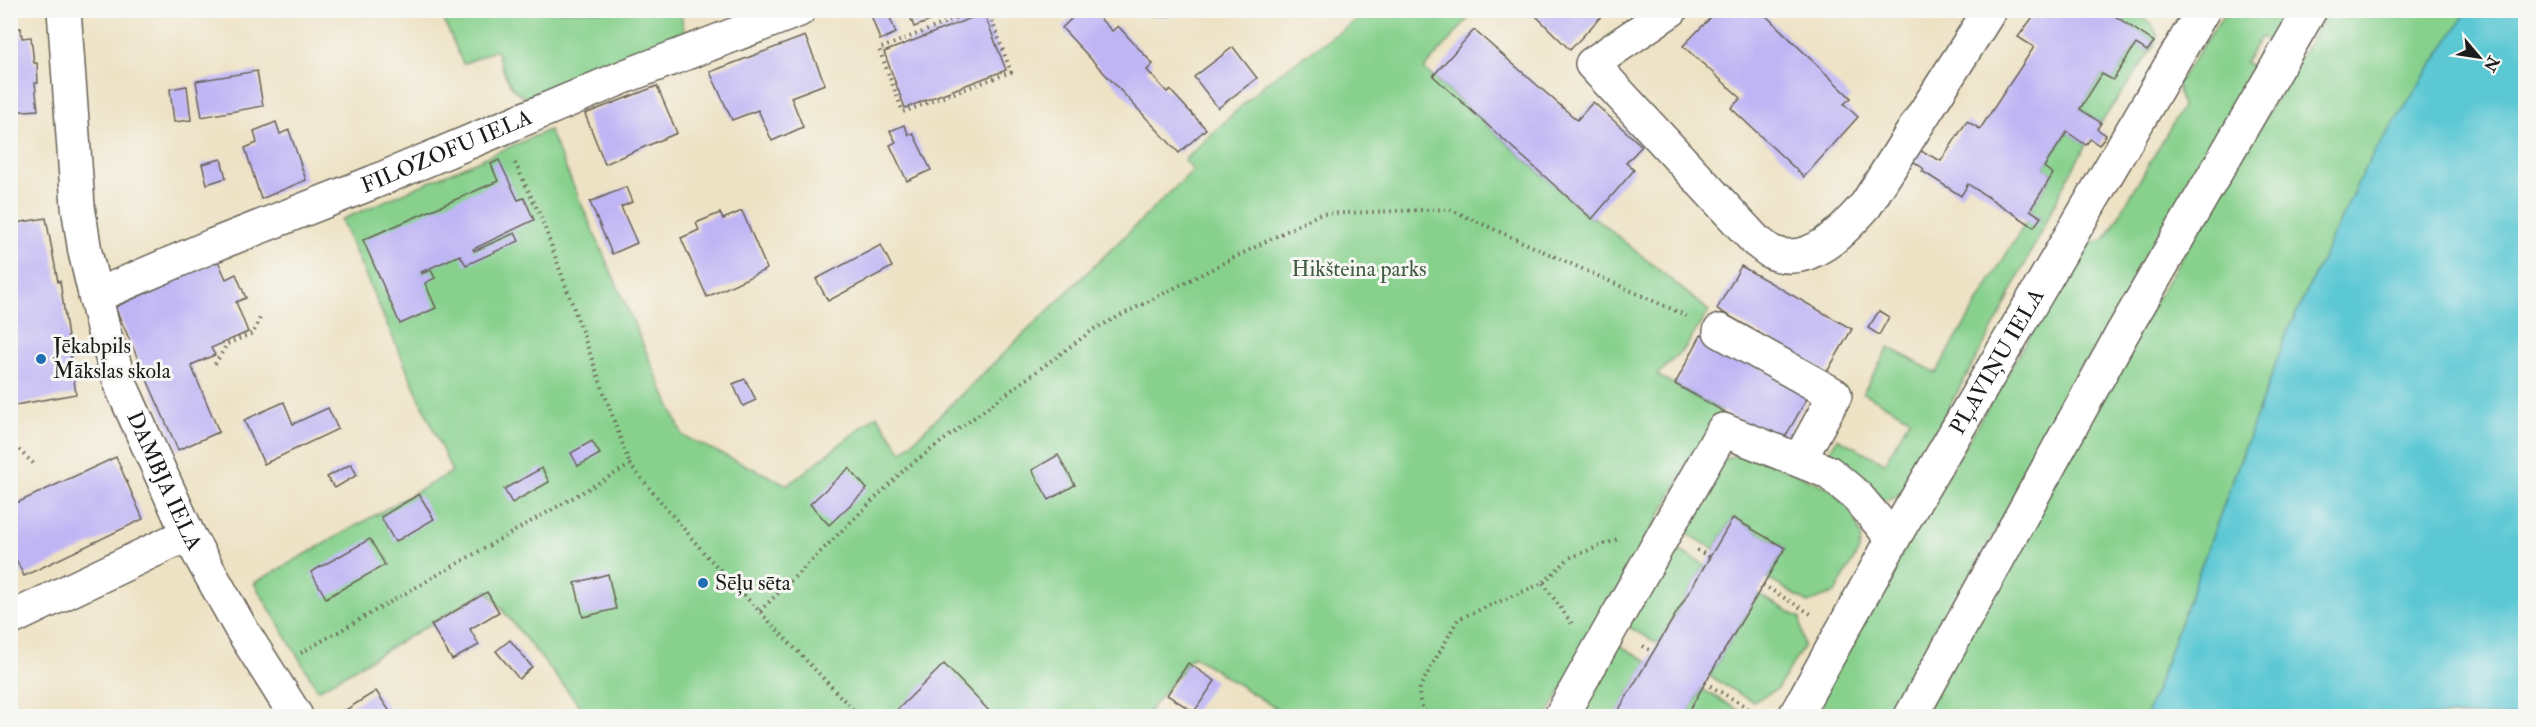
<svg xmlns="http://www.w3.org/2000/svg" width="2536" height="727" viewBox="0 0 2536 727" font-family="'IM FELL Double Pica',serif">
<rect width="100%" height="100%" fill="#f6f6f2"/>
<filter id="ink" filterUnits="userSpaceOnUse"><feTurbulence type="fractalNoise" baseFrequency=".0167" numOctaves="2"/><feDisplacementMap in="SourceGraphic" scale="12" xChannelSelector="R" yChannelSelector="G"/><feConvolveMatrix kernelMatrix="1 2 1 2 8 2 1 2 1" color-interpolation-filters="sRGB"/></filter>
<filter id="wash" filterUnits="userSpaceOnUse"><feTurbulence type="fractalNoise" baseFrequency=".008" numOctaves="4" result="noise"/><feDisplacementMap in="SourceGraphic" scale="24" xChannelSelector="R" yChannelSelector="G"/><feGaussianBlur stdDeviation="1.35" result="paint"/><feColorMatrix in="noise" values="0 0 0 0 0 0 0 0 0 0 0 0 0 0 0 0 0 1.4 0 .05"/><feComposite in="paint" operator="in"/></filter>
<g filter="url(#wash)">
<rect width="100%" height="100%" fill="#eee2c4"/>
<g fill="#87d18d" stroke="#527654" stroke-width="1.5">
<path d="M 440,11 L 680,11 L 685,33 L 536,99 C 509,99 504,71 496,50 L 463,64 Z"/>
<polygon points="1370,11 1462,11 1468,19 1424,69 1592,219 1594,217 1709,311 1685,348 1657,375 1722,411 1694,455 1547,716 1288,716 1193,656 1145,716 588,716 487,591 318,690 254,583 452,472 341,220 549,130 683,436 788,485 877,415 902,452 1193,170 1184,160 1268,81"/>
<polygon points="2106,11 2144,11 2140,17 2152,24 2157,35 2154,46 2101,123 2080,109 2102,74 2113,80 2136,44 2147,51 2154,42"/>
<polygon points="2226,11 2294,11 2274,44 2261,37 2245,62 2259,70 2131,287 1892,716 1809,716 1835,667 2083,245 2105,240 2182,107 2177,84"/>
<polygon points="2328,11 2468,11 2366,166 2287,333 2146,716 1922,716 2139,329"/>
<path d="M 2067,132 L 2086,145 L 2066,181 L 1998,319 L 1904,488 C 1898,497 1893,501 1881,500 L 1835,459 L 1830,451 L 1837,438 L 1885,463 L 1910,418 L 1863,393 L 1889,347 L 1936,373 L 2026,221 L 2034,226 L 2041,217 L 2030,210 L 2053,174 L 2044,167 Z"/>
<polygon points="1746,453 1832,489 1851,512 1858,527 1861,539 1859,550 1835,593 1808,603 1767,578 1785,548 1733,518 1714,549 1679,529 1722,461 1734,455"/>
<polygon points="1670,545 1705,565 1658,644 1625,625"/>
<polygon points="1758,594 1800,618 1804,646 1777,689 1753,702 1709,676"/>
<polygon points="1615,643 1648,661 1615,716 1574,716"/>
<polygon points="1702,689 1745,714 1744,716 1686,716"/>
</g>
<polygon fill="#5cc8d4" stroke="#3c7278" stroke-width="1.5" points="2468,10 2525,11 2525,716 2146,716 2287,333 2366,166"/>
<g id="blocks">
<g fill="#c0b5f4">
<polygon points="884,10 887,10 896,33 880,40 871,15"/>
<polygon points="908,10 926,10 930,21 914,27"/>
<polygon points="1080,10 1092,10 1112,31 1118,26 1153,64 1147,70 1167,92 1170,90 1206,129 1179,153 1062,28"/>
<polygon points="1156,10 1174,10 1175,15 1156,17"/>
<polygon points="1530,10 1607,10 1570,50"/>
<polygon points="1718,10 1760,10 1851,98 1844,104 1858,117 1804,177 1731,108 1741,98 1683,46"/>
<polygon points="2038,10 2106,10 2154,42 2147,51 2136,44 2113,80 2102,74 2080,109 2101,123 2097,129 2106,135 2099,145 2090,139 2086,145 2067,132 2044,167 2053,174 2030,210 2041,217 2034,227 1968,184 1961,196 1922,171 1924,169 1913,161 1919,150 1941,161 1967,121 1980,129 2034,47 2018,37"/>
<polygon points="984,13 1006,70 905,108 884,52"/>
<polygon points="10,28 21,28 22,38 31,37 34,63 37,63 38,83 35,83 38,110 10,112"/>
<polygon points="1474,30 1577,120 1593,102 1642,146 1626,163 1634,170 1592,219 1433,76"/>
<polygon points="805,36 825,84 791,97 803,127 772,141 758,110 732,120 710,72"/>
<polygon points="1233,47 1257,78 1218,108 1194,77"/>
<polygon points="257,71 263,106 202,117 196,81"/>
<polygon points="187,86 191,120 174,122 170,89"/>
<polygon points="657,86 677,133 605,164 585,114"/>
<polygon points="276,122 280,134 289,130 306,180 261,199 245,148 257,143 254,131"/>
<polygon points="904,125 909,135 913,133 931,170 907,181 890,145 896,142 890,131"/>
<polygon points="221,159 226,178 207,184 202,164"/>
<polygon points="499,160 518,200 524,198 534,220 473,249 474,251 515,233 519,241 466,265 460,255 421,272 421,274 431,270 435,278 425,283 436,308 400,324 363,240 498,181 491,164"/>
<polygon points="626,187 632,202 621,207 637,243 612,254 590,202"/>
<polygon points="742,211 767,269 707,297 681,238 699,230 696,223 720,213 723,219"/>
<polygon points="46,218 58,282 60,281 76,394 10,406 10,224"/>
<polygon points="881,245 892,267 828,301 816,279"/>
<polygon points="218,261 226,279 236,274 246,298 236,302 248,332 211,348 215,355 191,365 219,432 178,450 115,307"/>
<polygon points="1741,266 1852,329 1827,372 1717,309"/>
<polygon points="1879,311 1889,317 1879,335 1868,328"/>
<polygon points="1701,335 1809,395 1781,444 1675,384"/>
<polygon points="745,379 756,400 743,406 733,384"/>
<polygon points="284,402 293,424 328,408 338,429 264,464 244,420"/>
<polygon points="592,441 600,454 578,466 571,453"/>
<polygon points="1058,455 1075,485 1049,500 1032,470"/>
<polygon points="116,457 143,519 24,576 10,547 10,506"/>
<polygon points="351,464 357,475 335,488 327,477"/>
<polygon points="542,468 549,482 512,503 504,489"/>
<polygon points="849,468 867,489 829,525 810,504"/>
<polygon points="419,494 434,519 395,542 381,517"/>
<polygon points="1733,518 1785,548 1709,676 1686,716 1615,716"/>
<polygon points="370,539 385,565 326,598 311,572"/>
<polygon points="608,574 616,609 583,617 575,583"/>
<polygon points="487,592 499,612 470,629 479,645 452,660 431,625"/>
<polygon points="510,640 532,667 519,679 496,651"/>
<polygon points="1188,663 1215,681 1194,712 1167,695"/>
<polygon points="944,664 994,716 903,716 897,710"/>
<polygon points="376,691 393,716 336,716"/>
</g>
</g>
</g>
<g filter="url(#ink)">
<use href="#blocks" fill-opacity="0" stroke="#666157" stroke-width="1.5"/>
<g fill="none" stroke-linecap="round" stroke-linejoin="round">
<defs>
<g id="minor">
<path id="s1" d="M 64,10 L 78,206 L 85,252 L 105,336 L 123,390 L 188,534 L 240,627 L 296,716"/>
<path d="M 1671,10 L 1592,64 L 1756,241 C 1761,244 1766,249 1771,252 C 1809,269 1844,230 1866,205 L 1990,10"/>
<path id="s2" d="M 95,296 L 214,245 L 374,182 L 626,76 L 799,10"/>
<polyline points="1720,331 1835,395 1800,459"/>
<polyline points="10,619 188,534"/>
<polyline points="1561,716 1723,430 1828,472 1857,496 1893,539"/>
<path id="s3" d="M 1795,716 L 1893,539 L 2203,10"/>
<polyline points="1911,716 2123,332 2310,10"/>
</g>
</defs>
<use href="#minor" stroke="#666157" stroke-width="36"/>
<g stroke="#666157" stroke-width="4" stroke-dasharray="1.5 4.5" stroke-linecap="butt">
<polyline points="978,10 879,49 903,112 1011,72 988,10"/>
<polyline points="515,163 541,217 630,465"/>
<polyline points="215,364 227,344 253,333 260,318"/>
<polyline points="10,442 35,465"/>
<polyline points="1697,550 1710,557"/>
<polyline points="1543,583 1572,624"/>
<polyline points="1763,585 1811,614"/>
<polyline points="760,611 906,468 1094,329 1320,214 1449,209 1687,316"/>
<polyline points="1643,646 1653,652"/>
<polyline points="301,653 630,465 705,554 859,716"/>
<polyline points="1705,683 1759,714"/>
<path d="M 1430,716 C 1420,707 1418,700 1420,687 L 1458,619 L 1543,583 L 1569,558 L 1618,539"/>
</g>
<use href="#minor" stroke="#fff" stroke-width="33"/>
</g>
</g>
<g fill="#1f6fb2" stroke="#f6f6f2" stroke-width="2">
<circle cx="41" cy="359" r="6"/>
<circle cx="703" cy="583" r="6"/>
</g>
<g text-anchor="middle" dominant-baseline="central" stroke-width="6" stroke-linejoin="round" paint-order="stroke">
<g font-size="22" fill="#1c1c1c" stroke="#f6f6f2">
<text stroke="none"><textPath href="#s2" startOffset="380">FILOZOFU IELA</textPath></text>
<text stroke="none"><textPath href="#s3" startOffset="408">PĻAVIŅU IELA</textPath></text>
<text stroke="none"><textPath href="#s1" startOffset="486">DAMBJA IELA</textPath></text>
</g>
<g font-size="22" fill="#415b44" stroke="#f6f6f2">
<text x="1359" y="269">Hikšteina parks</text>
</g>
<g font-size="22" fill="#1c1c1c" stroke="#f6f6f2" text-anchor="start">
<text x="53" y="346">Jēkabpils<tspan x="53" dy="25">Mākslas skola</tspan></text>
<text x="715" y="583">Sēļu sēta</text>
</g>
</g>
<rect width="2536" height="727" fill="none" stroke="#f6f6f2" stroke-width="36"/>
<g transform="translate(2479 57) rotate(119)" stroke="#f6f6f2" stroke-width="4.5" paint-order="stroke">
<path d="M0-4.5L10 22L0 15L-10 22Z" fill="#1c1c1c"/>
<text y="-9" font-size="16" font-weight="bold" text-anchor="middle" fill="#1c1c1c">N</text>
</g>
</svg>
